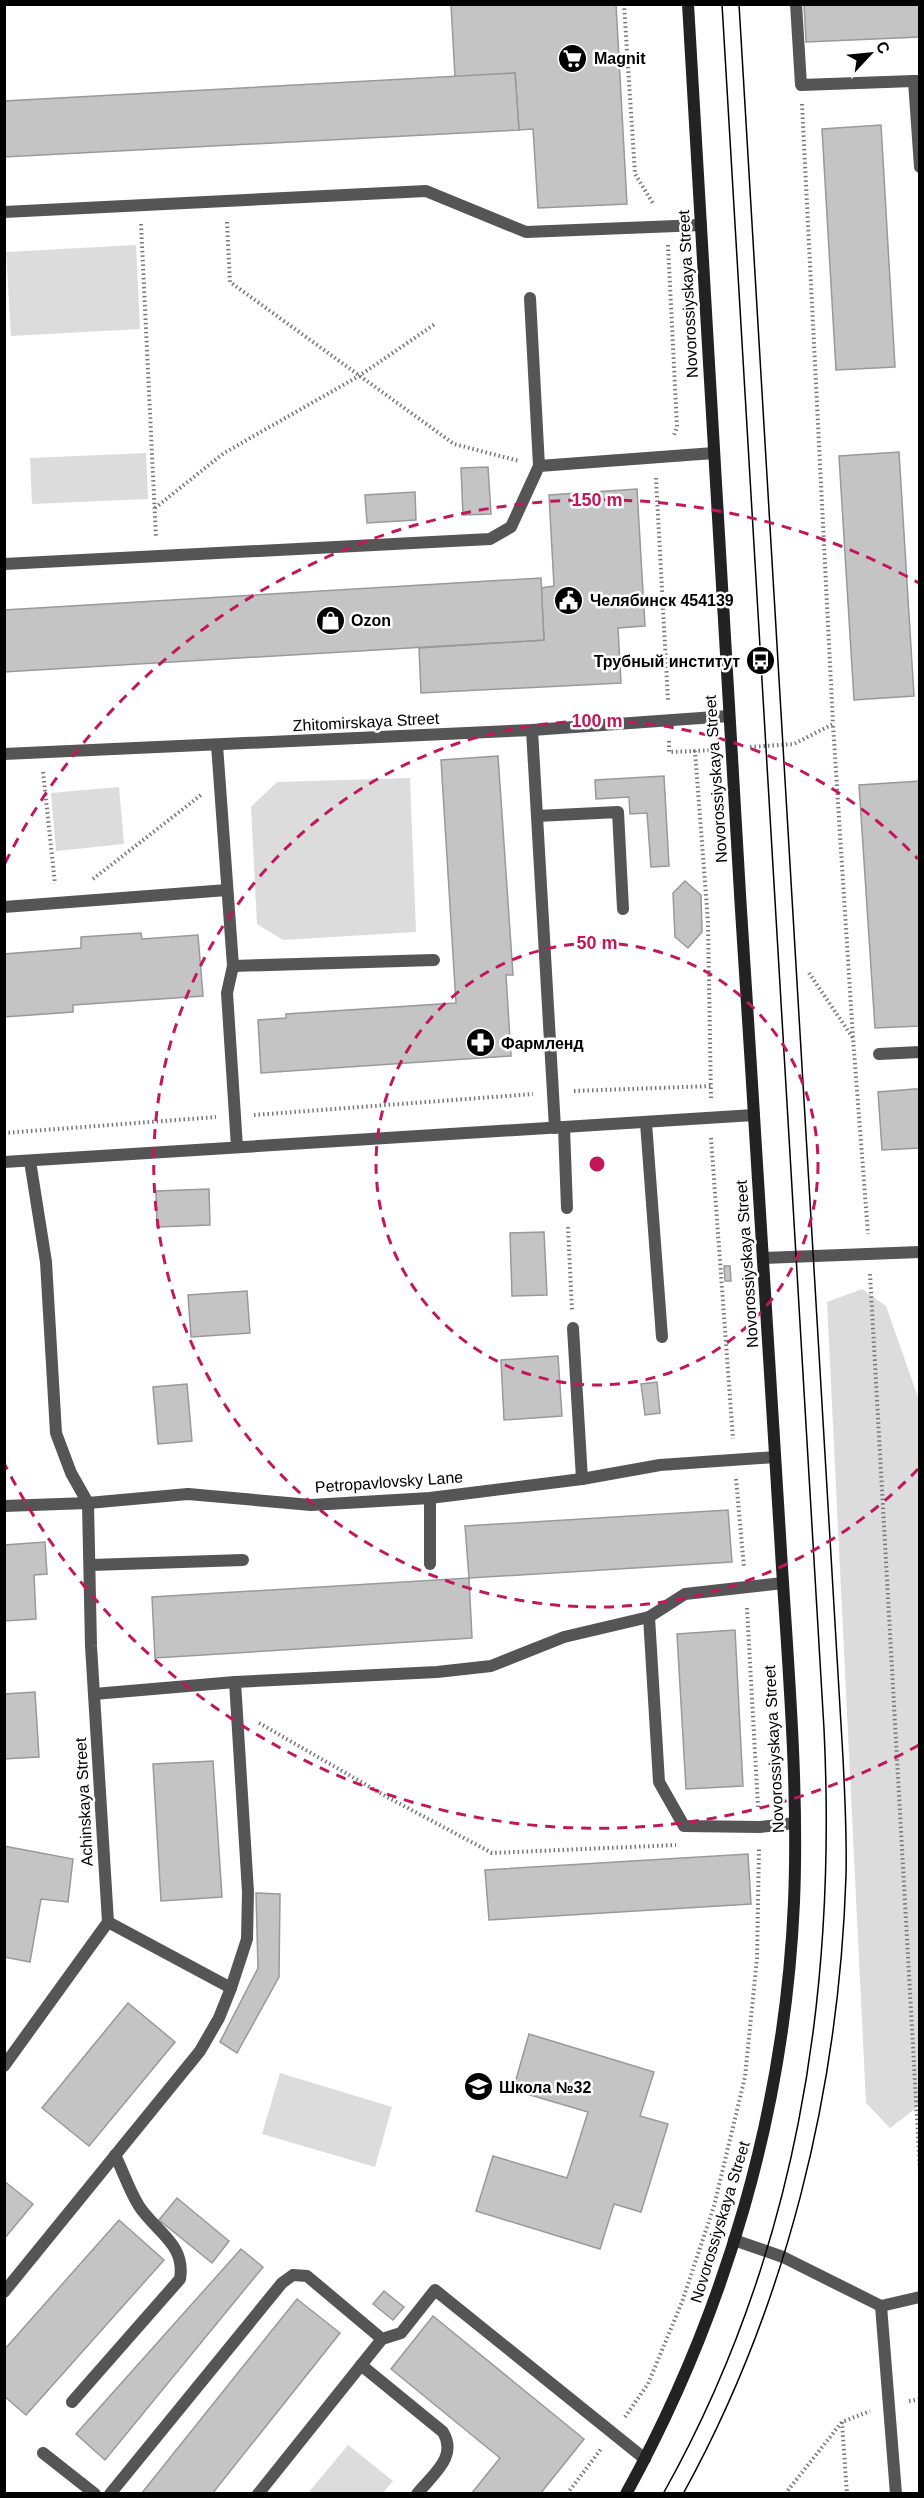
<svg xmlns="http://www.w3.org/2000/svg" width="924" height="2498" viewBox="0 0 924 2498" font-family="Helvetica,sans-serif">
<rect width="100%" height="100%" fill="#fff"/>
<g fill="#dcdcdc">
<polygon points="136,245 140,329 11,336 6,252"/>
<polygon points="146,453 148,499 32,504 30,458"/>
<polygon points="410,778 416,932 283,940 257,924 251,807 277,782"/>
<polygon points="119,787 124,844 56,851 51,793"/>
<polygon points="862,1289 886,1306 920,1403 920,2105 890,2128 866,2103 827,1302"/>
<polygon points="280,2073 392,2107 375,2167 262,2134"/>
<polygon points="348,2445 393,2481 383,2493 308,2493"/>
</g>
<g fill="#c4c4c4" stroke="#999" stroke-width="1.5">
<polygon points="451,4 616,4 627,204 538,208 533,129 519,130 515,73 455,77"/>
<polygon points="804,4 920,4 920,37 806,42"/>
<polygon points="515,73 519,130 4,157 4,101"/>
<polygon points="881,125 895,367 836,370 822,129"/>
<polygon points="899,452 914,696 854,700 839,456"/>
<polygon points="488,467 491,514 463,515 461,468"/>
<polygon points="637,489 645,626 618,628 621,683 421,693 419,648 544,640 541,588 554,586 549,495"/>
<polygon points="415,492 416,520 367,523 365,495"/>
<polygon points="541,578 544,640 4,672 4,610"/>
<polygon points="498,756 513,975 506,975 511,1056 261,1073 258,1020 286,1018 286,1014 456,1003 441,760"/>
<polygon points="664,776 669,866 651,867 647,813 630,814 629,797 596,799 595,780"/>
<polygon points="920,781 920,1026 875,1028 859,785"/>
<polygon points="685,881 701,895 702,932 688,948 675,937 673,893"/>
<polygon points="141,933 142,939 198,935 203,996 73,1005 73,1012 4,1017 4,954 81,948 81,937"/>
<polygon points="914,1089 920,1089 920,1148 882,1150 878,1092"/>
<polygon points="209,1189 210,1225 157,1227 156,1191"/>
<polygon points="544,1232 547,1295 512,1296 510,1233"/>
<polygon points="724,1266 730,1266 731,1281 725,1281"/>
<polygon points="247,1291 250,1333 191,1337 188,1295"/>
<polygon points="558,1356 562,1416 504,1420 501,1360"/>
<polygon points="657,1382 660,1413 645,1415 641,1384"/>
<polygon points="187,1384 192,1441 158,1444 153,1387"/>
<polygon points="728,1510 732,1562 469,1578 465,1526"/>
<polygon points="45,1542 47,1574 34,1575 36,1619 4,1621 4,1545"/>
<polygon points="469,1578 472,1638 155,1658 152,1597"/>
<polygon points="735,1630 743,1786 686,1789 677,1634"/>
<polygon points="35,1692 39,1757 4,1759 4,1694"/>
<polygon points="213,1761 222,1897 161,1901 153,1764"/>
<polygon points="4,1846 73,1859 68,1902 41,1899 30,1962 4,1957"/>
<polygon points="748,1854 751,1904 489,1920 485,1870"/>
<polygon points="256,1893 280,1894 279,1977 237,2053 220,2042 258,1968"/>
<polygon points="128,2003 175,2042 89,2146 42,2108"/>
<polygon points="529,2034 654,2072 640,2116 668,2124 641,2212 614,2204 600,2249 476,2211 493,2156 567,2178 588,2112 513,2090"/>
<polygon points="4,2181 33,2204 4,2239"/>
<polygon points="177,2198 229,2241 212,2263 159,2220"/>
<polygon points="119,2220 164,2260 26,2415 4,2396 4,2350"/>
<polygon points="241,2249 263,2267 105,2460 76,2434"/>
<polygon points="384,2291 404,2307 393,2320 373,2304"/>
<polygon points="297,2299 340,2333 212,2494 141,2494"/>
<polygon points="433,2316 584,2439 540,2494 471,2494 500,2458 391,2369"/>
</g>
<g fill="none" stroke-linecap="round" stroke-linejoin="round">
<g stroke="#777" stroke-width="4" stroke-dasharray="1.5 3" stroke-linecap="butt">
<polyline points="624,4 635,174 654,205"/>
<polyline points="802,104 833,724"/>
<polyline points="227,222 230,282 454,444 519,461"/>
<polyline points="141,224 156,538"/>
<polyline points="668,245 677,427 674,435"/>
<polyline points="656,478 668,701"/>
<polyline points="155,508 224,453 359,376 435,324"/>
<polyline points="669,741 669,752 695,751"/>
<polyline points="750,747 794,744 833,724 853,1038"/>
<polyline points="43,772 55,884"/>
<polyline points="93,879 201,795"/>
<polyline points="809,973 853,1038 868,1234"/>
<polyline points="574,1091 712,1086"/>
<polyline points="711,1098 708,922 695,751 712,750"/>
<polyline points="254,1115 533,1094"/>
<polyline points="4,1133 216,1117"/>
<polyline points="711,1138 733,1439"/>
<polyline points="568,1227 572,1310"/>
<polyline points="870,1274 920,2172"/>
<polyline points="736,1479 744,1567"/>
<polyline points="747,1608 758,1807"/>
<polyline points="259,1723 389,1798 492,1853 676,1845"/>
<polyline points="909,2401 920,2399"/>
<polyline points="625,2417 648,2384 682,2302 714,2206 745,2077 757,1958 759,1847"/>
<polyline points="842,2422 847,2494"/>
<polyline points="567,2494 601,2449"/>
<polyline points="785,2494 842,2422 870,2411"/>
</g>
<g stroke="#555" stroke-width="12">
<polyline points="796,4 801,85 914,81"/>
<polyline points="920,81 914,81 920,167"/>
<polyline points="4,212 426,191 526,232 701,225"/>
<polyline points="530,298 539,466"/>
<polyline points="4,564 490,539 511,527 539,466 714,453"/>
<polyline points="532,730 555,1128"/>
<polyline points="217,745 233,966 227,993 237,1147"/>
<polyline points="537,816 618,812 623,909"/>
<polyline points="4,907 227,890"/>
<polyline points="233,966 434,960"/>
<polyline points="879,1054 920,1052"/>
<polyline points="646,1123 662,1337"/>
<polyline points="564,1128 567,1208"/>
<polyline points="30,1161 46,1262 56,1433 71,1473 88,1503"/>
<polyline points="763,1258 920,1252"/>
<polyline points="573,1328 582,1479"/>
<polyline points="430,1498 430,1564"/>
<polyline points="91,1565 243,1560"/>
<polyline points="649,1617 659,1782 684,1826 760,1827 795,1823"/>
<polyline points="94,1694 235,1682"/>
<polyline points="108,1922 231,1988"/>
<polyline points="4,2292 200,2051 219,2018 231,1988 247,1939 248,1892 235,1682 437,1672 491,1666 564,1637 649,1617 685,1594 783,1583"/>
<polyline points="881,2306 896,2494"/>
<path d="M 361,2365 L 443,2432 C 458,2457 433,2474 417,2494"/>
<path d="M 72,2402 L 180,2279 C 186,2244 156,2232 139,2206 C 129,2190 123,2171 115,2155"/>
<polyline points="43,2453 95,2494"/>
<polyline points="110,2494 282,2283 293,2275 307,2276 382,2339"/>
<polyline points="258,2494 382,2339 401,2333 435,2290 645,2459"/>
</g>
<g stroke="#555" stroke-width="12">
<polyline points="4,754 532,730 729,716"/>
<polyline points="4,1162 754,1115"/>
<polyline points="4,1506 88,1503 188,1494 311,1505 430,1498 582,1479 660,1465 775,1457"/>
<polyline points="4,2066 108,1922 91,1646 88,1503"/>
<polyline points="734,2240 783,2257 881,2306 920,2297"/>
</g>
<path stroke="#222" stroke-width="12" d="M 626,2494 C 726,2312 785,2109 794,1902 C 799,1781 787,1655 780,1535 C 770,1379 761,1223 751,1067 C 728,713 708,359 688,4"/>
<g stroke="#000" stroke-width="1.5">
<path d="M 663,2494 C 796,2257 837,1997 824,1729 L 722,4"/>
<path d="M 683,2494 C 787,2305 839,2090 846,1876 C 847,1836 845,1797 843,1758 L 739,4"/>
</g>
</g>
<g fill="none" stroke="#c2185b" stroke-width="3" stroke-dasharray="10 8">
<circle cx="597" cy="1164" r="221"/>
<path d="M918 1469A443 443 0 1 1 918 859"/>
<path d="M919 1745A664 664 0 0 1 5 1465M5 863A664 664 0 0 1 919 583"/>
</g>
<defs>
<symbol id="supermarket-disc" viewBox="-11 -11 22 22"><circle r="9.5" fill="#000" stroke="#fff"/><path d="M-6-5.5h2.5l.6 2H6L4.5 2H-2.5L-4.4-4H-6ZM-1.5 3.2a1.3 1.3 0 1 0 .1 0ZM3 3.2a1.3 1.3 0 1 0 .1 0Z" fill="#fff"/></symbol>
<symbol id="civic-disc" viewBox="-11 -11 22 22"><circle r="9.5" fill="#000" stroke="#fff"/><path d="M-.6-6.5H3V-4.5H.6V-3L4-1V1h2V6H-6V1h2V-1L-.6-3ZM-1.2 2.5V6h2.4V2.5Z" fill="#fff"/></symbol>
<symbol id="shop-disc" viewBox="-11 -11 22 22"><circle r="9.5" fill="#000" stroke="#fff"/><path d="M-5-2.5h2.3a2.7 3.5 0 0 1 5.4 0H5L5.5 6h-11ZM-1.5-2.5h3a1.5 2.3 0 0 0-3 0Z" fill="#fff"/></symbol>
<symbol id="bus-disc" viewBox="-11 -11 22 22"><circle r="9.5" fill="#000" stroke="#fff"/><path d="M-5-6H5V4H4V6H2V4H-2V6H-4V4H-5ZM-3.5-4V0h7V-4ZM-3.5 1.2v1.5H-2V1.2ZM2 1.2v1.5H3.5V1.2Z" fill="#fff"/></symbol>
<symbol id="pharmacy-disc" viewBox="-11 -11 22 22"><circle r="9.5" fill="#000" stroke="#fff"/><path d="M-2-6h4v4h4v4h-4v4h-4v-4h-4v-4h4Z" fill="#fff"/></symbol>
<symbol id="school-disc" viewBox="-11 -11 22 22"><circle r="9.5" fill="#000" stroke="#fff"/><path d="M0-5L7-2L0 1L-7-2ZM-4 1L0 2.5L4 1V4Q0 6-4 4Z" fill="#fff"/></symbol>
</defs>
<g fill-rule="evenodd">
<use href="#supermarket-disc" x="556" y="42" width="33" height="33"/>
<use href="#civic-disc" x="552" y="584" width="33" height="33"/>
<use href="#shop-disc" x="314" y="604" width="33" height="33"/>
<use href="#bus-disc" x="744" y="644" width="33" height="33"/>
<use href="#pharmacy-disc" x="464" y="1026" width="33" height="33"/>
<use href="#school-disc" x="462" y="2070" width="33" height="33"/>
</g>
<g text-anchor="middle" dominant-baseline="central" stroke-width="5" stroke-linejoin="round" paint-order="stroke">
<g font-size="16" font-weight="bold" fill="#000" stroke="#fff" text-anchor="start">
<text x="594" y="58">Magnit</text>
<text x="590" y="600">Челябинск 454139</text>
<text x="351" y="620">Ozon</text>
<text x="740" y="661" text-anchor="end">Трубный институт</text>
<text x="501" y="1043">Фармленд</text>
<text x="499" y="2087">Школа №32</text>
</g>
<g font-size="16" fill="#000" stroke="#fff">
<text transform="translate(688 294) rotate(-93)">Novorossiyskaya Street</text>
<text transform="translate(366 722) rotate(-3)">Zhitomirskaya Street</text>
<text transform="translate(716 779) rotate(-94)">Novorossiyskaya Street</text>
<text transform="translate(747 1264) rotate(-94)">Novorossiyskaya Street</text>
<text transform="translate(389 1482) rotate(-4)">Petropavlovsky Lane</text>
<text transform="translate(774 1749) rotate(-93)">Novorossiyskaya Street</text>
<text transform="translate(84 1802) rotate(-93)">Achinskaya Street</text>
<text transform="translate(720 2222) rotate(-73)">Novorossiyskaya Street</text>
</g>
</g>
<circle cx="597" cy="1164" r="9" fill="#c2185b" stroke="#fff" stroke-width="3"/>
<g font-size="18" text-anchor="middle" font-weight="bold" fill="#c2185b" stroke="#fff" stroke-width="5" stroke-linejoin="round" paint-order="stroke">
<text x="597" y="506">150 m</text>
<text x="597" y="727">100 m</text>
<text x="597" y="949">50 m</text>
</g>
<rect width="924" height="2498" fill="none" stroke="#000000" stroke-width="12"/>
<g transform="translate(870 54) rotate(64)" stroke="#ffffff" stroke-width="4.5" paint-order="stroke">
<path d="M0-4.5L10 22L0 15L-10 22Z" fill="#000000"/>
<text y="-9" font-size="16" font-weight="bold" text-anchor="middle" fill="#000000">С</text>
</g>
</svg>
